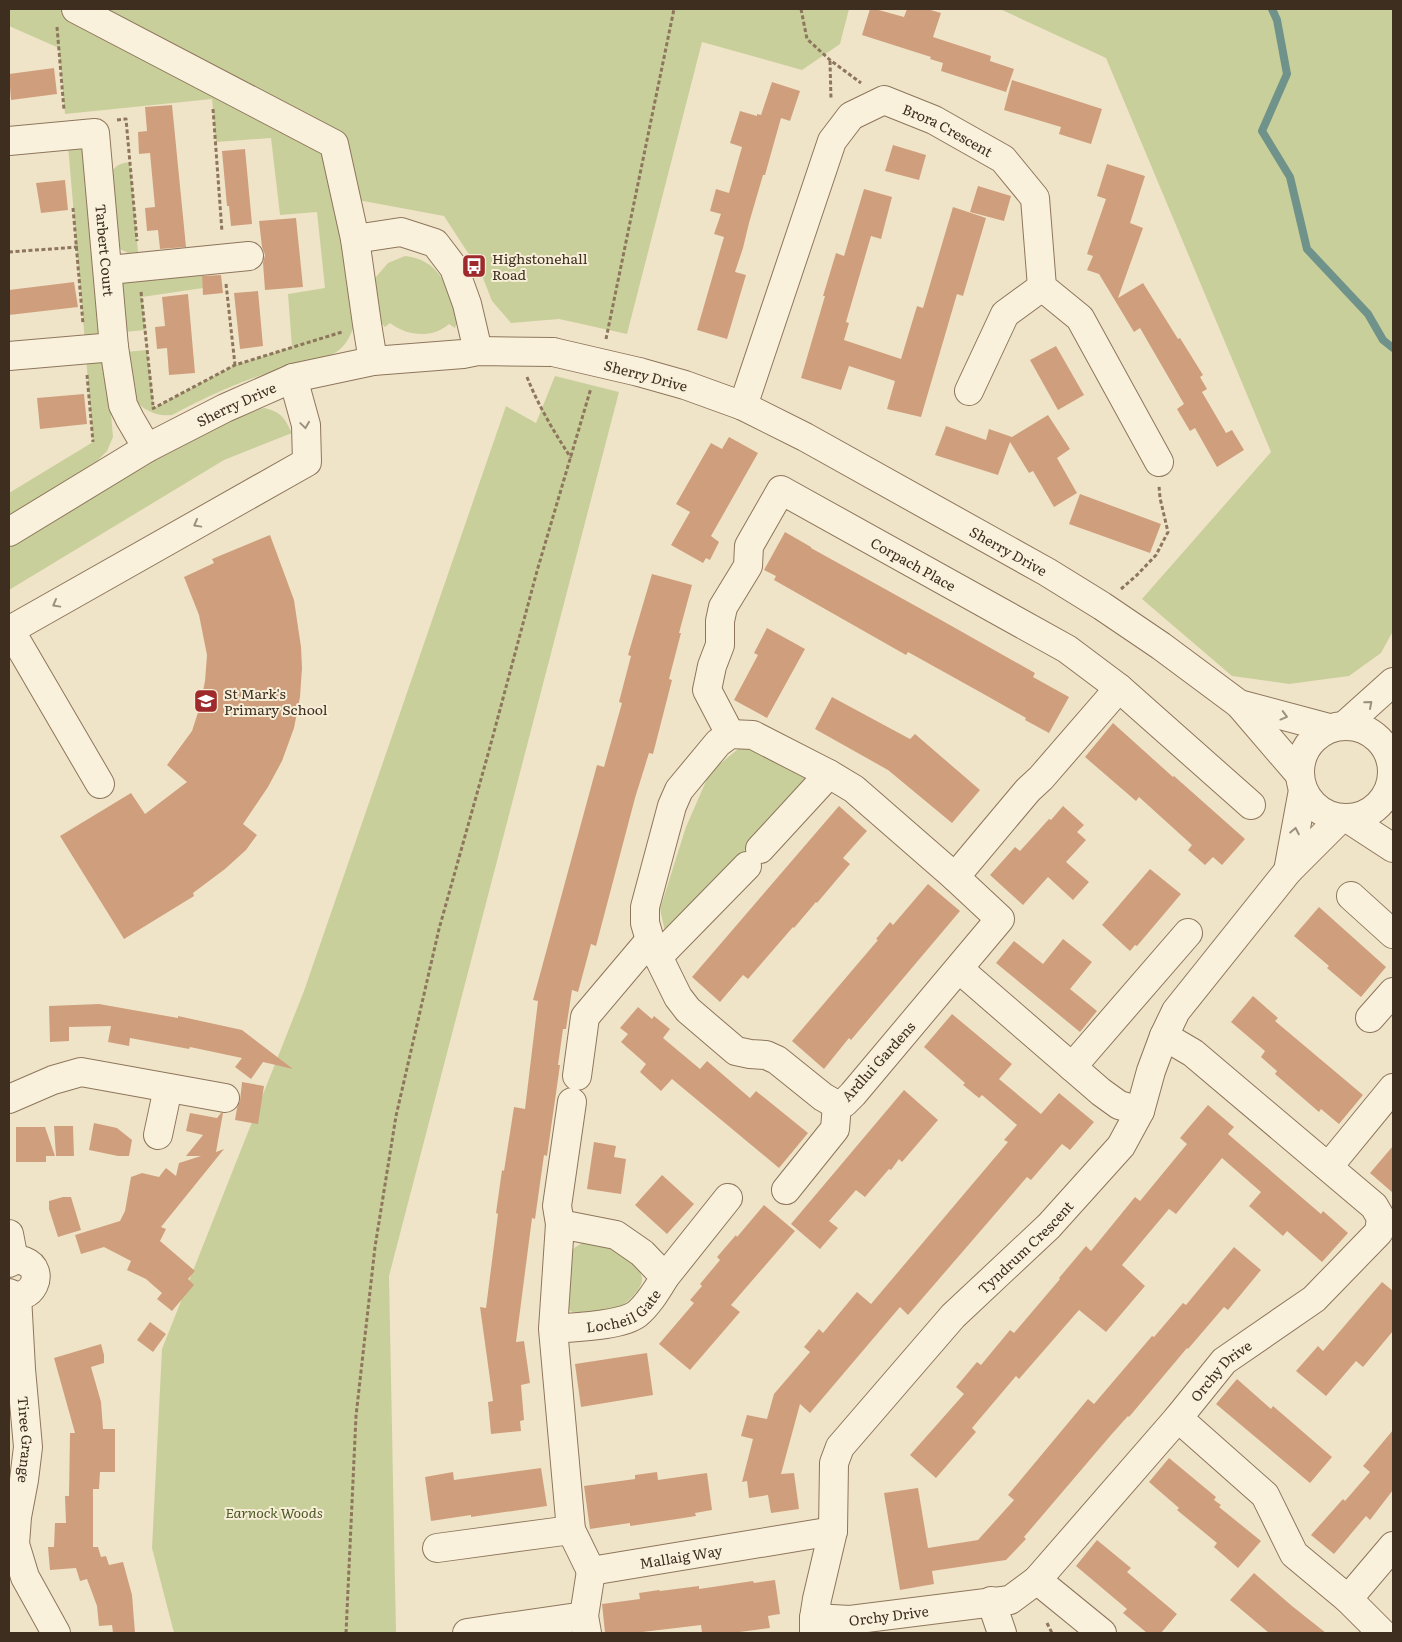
<svg xmlns="http://www.w3.org/2000/svg" width="1402" height="1642" viewBox="0 0 1402 1642" font-family="Literata,serif">
<rect width="100%" height="100%" fill="#f0e4c8"/>
<g fill="#c9cf9b">
<path d="M 9,9 L 849,9 L 840,44 L 802,70 L 702,42 L 627,334 L 559,319 L 511,323 L 492,301 L 481,273 L 444,216 L 347,198 L 355,324 C 351,333 348,343 339,350 C 324,362 293,365 274,371 C 239,382 204,398 172,415 C 163,416 157,415 149,411 C 127,401 129,372 125,352 L 147,350 L 154,408 L 233,366 L 292,347 L 288,294 L 325,288 L 317,212 L 280,215 L 271,138 L 216,142 L 212,99 L 65,114 L 59,48 L 9,26 Z"/>
<polygon points="1000,9 1393,9 1393,631 1381,653 1349,676 1289,684 1232,676 1142,599 1271,452 1106,58"/>
<polygon points="87,145 105,340 85,342 68,146"/>
<path d="M 130,162 L 138,252 L 128,253 L 120,249 L 117,242 C 116,230 108,181 111,174 C 114,165 122,163 130,162 Z"/>
<path d="M 405,256 C 433,259 444,277 452,301 C 455,311 459,318 455,328 L 449,324 C 432,339 407,336 390,323 L 385,327 L 379,321 L 372,284 L 375,278 L 388,263 Z"/>
<polygon points="196,272 202,276 203,288 142,297 145,330 124,332 120,288 122,282"/>
<polygon points="106,355 113,437 107,451 97,461 9,516 9,493 93,442 86,357"/>
<polygon points="555,376 619,392 389,1276 396,1633 174,1633 152,1548 162,1349 304,991 506,406 536,423"/>
<path d="M 265,408 C 282,413 284,417 292,433 L 224,460 L 9,590 L 9,548 L 159,457 L 192,438 L 255,409 Z"/>
<polygon points="743,745 811,778 666,936 660,909 686,827 710,772"/>
<path d="M 582,1243 C 592,1244 607,1245 617,1250 C 621,1252 625,1257 629,1260 C 645,1274 647,1282 631,1298 C 621,1308 615,1309 600,1311 C 589,1313 580,1315 570,1311 L 566,1304 L 568,1258 L 574,1248 Z"/>
</g>
<g fill="none" stroke-linecap="round" stroke-linejoin="round">
<polyline stroke="#6f938a" stroke-width="8" points="1272,9 1277,20 1287,74 1262,131 1290,177 1307,249 1368,314 1383,340 1393,348"/>
</g>
<g fill="#cf9f7d">
<polygon points="870,9 875,9 904,17 907,9 927,9 941,13 933,37 991,56 990,61 1014,69 1006,92 941,71 943,63 930,59 931,57 862,35"/>
<polygon points="54,68 57,94 11,100 9,74"/>
<polygon points="1012,80 1102,109 1091,144 1059,134 1061,127 1004,110"/>
<polygon points="772,82 800,91 790,121 781,118 765,175 763,175 749,223 743,248 735,272 746,275 727,339 697,330 724,237 714,234 721,214 710,211 716,189 729,193 742,147 730,143 740,111 757,116 757,114 761,115"/>
<polygon points="172,105 186,247 160,249 158,230 147,231 145,208 155,207 150,153 139,154 138,132 147,131 145,107"/>
<polygon points="893,145 926,155 919,180 885,171"/>
<polygon points="245,149 252,224 231,226 229,206 227,206 222,151"/>
<polygon points="1107,164 1145,176 1130,223 1143,228 1118,298 1143,283 1178,339 1180,338 1203,375 1200,377 1207,389 1202,392 1226,433 1232,430 1244,450 1217,467 1195,428 1190,431 1177,409 1184,404 1140,328 1134,332 1099,274 1087,270 1093,256 1087,254 1106,199 1097,196"/>
<polygon points="65,180 68,210 41,213 36,183"/>
<polygon points="978,186 1011,196 1004,221 970,212"/>
<polygon points="864,189 892,197 881,239 871,236 846,322 849,323 844,340 901,359 917,306 923,308 953,207 986,218 963,296 957,294 921,417 887,409 895,381 849,366 841,390 801,378 825,296 823,296 836,253 844,256"/>
<polygon points="296,218 303,287 265,290 263,263 265,255 262,247 259,221"/>
<polygon points="221,275 223,293 203,295 202,276"/>
<polygon points="74,282 78,307 9,315 9,290"/>
<polygon points="258,291 263,346 240,349 234,293"/>
<polygon points="188,294 195,373 169,375 167,348 157,349 155,327 165,326 162,297"/>
<polygon points="1056,346 1084,395 1058,410 1030,360"/>
<polygon points="84,394 87,424 40,429 37,398"/>
<polygon points="1048,415 1070,449 1057,458 1077,493 1054,507 1033,471 1029,473 1010,442 998,475 935,455 946,426 986,440 989,429 1012,437"/>
<polygon points="729,437 758,453 711,536 719,542 710,560 706,558 703,563 671,545 690,512 676,504 711,443 722,449"/>
<polygon points="1080,494 1161,524 1150,553 1069,524"/>
<polygon points="785,532 811,547 811,548 941,620 1035,673 1033,677 1069,697 1049,733 1025,720 1026,718 980,692 908,652 906,655 774,580 776,576 764,570"/>
<polygon points="270,535 294,600 301,647 302,668 300,697 294,728 282,761 268,787 243,824 257,835 246,850 225,869 193,893 194,896 124,939 60,836 131,793 145,814 187,782 167,765 192,731 200,706 205,681 207,655 199,615 184,577 214,563 212,559"/>
<polygon points="652,574 692,585 679,633 681,633 669,679 672,680 653,754 649,753 635,798 596,946 591,944 578,992 572,990 566,1029 563,1029 558,1065 560,1065 547,1156 544,1155 535,1219 532,1218 516,1342 524,1341 530,1383 521,1385 524,1420 520,1421 521,1431 491,1434 488,1402 493,1401 480,1307 486,1308 498,1214 496,1213 502,1170 504,1171 514,1107 525,1109 538,1001 533,1000 597,765 604,767 622,703 619,702 631,656 628,655"/>
<polygon points="767,628 805,649 767,718 734,700 758,655 754,653"/>
<polygon points="832,697 910,739 915,734 980,790 952,823 888,770 815,729"/>
<polygon points="1113,723 1173,777 1174,776 1245,839 1222,865 1213,857 1205,865 1188,850 1192,845 1139,797 1136,801 1085,757"/>
<polygon points="839,806 867,831 843,858 850,864 817,903 816,902 794,928 793,927 748,979 743,975 720,1002 692,977"/>
<polygon points="1063,806 1084,825 1077,832 1086,840 1066,862 1089,882 1073,900 1048,877 1023,905 990,875 1015,847 1020,851 1049,819 1051,820"/>
<polygon points="1150,869 1181,894 1137,946 1135,945 1130,951 1102,925"/>
<polygon points="928,884 960,911 851,1040 849,1038 824,1069 792,1041 878,940 876,939 890,922 893,925"/>
<polygon points="1319,907 1386,967 1361,997 1327,968 1329,966 1294,936"/>
<polygon points="1063,939 1092,962 1070,989 1097,1011 1080,1032 996,963 1014,941 1043,964"/>
<polygon points="1253,996 1278,1018 1275,1021 1363,1095 1339,1124 1321,1109 1319,1112 1275,1074 1277,1071 1261,1057 1265,1051 1231,1022"/>
<polygon points="99,1004 178,1018 178,1016 242,1030 293,1069 263,1062 251,1079 235,1067 242,1058 190,1047 189,1049 130,1038 129,1046 108,1042 111,1026 69,1027 69,1041 50,1042 49,1006"/>
<polygon points="638,1007 652,1019 654,1016 670,1029 663,1038 700,1069 707,1061 750,1098 756,1091 808,1133 779,1168 672,1079 661,1091 640,1072 646,1064 621,1042 628,1034 620,1028"/>
<polygon points="952,1014 1012,1064 999,1079 1041,1114 1059,1093 1094,1122 1070,1150 1062,1144 1031,1180 1027,1177 908,1315 900,1307 810,1413 800,1404 781,1474 794,1473 799,1509 771,1513 768,1495 749,1498 747,1481 742,1482 753,1439 741,1436 747,1415 767,1419 774,1394 810,1352 804,1347 819,1329 823,1333 857,1292 871,1304 1008,1142 1004,1140 1017,1125 982,1095 979,1098 963,1085 965,1083 924,1047"/>
<polygon points="242,1082 264,1086 258,1124 235,1120 237,1108 240,1101"/>
<polygon points="904,1090 938,1120 902,1162 899,1159 891,1170 889,1169 865,1197 856,1190 829,1221 838,1228 820,1249 791,1224"/>
<polygon points="1208,1105 1234,1127 1228,1134 1321,1214 1323,1211 1348,1233 1322,1262 1287,1231 1283,1236 1249,1206 1261,1192 1222,1158 1176,1214 1169,1209 1122,1265 1145,1286 1106,1332 1079,1310 1019,1379 1016,1376 972,1428 976,1432 936,1478 910,1455 964,1394 956,1387 977,1362 981,1365 1010,1330 1014,1333 1060,1279 1059,1278 1086,1246 1091,1251 1135,1197 1140,1201 1187,1144 1180,1138"/>
<polygon points="190,1113 217,1118 221,1113 223,1113 216,1152 224,1149 161,1227 166,1229 160,1241 195,1271 188,1279 194,1285 172,1311 157,1299 162,1293 146,1279 127,1270 131,1261 104,1247 81,1254 75,1235 120,1221 125,1211 131,1177 142,1173 159,1177 166,1168 176,1176 179,1163 201,1156 186,1156 203,1135 186,1131"/>
<polygon points="94,1123 117,1128 132,1140 129,1156 118,1156 89,1150"/>
<polygon points="54,1126 73,1126 74,1156 56,1156"/>
<polygon points="16,1127 45,1127 55,1156 46,1156 46,1162 16,1162"/>
<polygon points="594,1142 616,1146 614,1157 626,1159 621,1194 587,1189"/>
<polygon points="1393,1146 1393,1193 1370,1173"/>
<polygon points="662,1175 694,1204 667,1234 635,1205"/>
<polygon points="63,1197 71,1197 81,1230 58,1237 49,1209 49,1201"/>
<polygon points="764,1205 795,1231 731,1305 740,1312 690,1370 659,1344 694,1303 690,1300 702,1286 700,1284 720,1260 717,1257 736,1235 737,1237"/>
<polygon points="1234,1247 1261,1270 1228,1310 1224,1307 1188,1349 1187,1348 1129,1417 1128,1416 1111,1435 1024,1537 1026,1539 1006,1560 932,1571 934,1584 900,1590 884,1493 918,1488 928,1548 978,1540 1014,1500 1008,1495 1088,1399 1094,1404 1152,1336 1154,1337 1183,1303 1186,1305"/>
<polygon points="1382,1282 1393,1291 1393,1331 1363,1367 1356,1361 1326,1396 1296,1371 1318,1346 1323,1351"/>
<polygon points="150,1322 166,1334 153,1352 137,1340"/>
<polygon points="101,1344 104,1355 104,1363 91,1367 101,1402 103,1429 115,1429 115,1472 100,1472 99,1489 93,1489 93,1547 98,1547 101,1557 106,1556 109,1565 123,1562 132,1595 135,1633 113,1633 112,1625 99,1626 97,1606 87,1579 80,1581 76,1568 50,1570 48,1547 54,1547 55,1523 66,1523 65,1496 69,1496 70,1433 75,1433 54,1358"/>
<polygon points="647,1353 653,1395 581,1407 575,1364"/>
<polygon points="1237,1379 1271,1409 1273,1406 1332,1457 1310,1483 1216,1404"/>
<polygon points="1393,1430 1393,1490 1370,1520 1366,1516 1334,1554 1311,1535 1343,1499 1345,1501 1370,1472 1363,1466"/>
<polygon points="1169,1458 1216,1497 1214,1500 1221,1505 1219,1507 1261,1541 1238,1568 1214,1547 1217,1543 1177,1510 1179,1508 1149,1482"/>
<polygon points="541,1468 547,1506 471,1517 471,1515 431,1521 425,1477 453,1472 454,1480"/>
<polygon points="657,1472 658,1480 707,1473 712,1510 695,1513 696,1516 677,1519 630,1526 630,1523 590,1529 584,1486 635,1479 635,1475"/>
<polygon points="1097,1540 1131,1568 1127,1572 1177,1614 1161,1633 1147,1633 1123,1613 1127,1609 1076,1566"/>
<polygon points="1254,1573 1292,1606 1326,1633 1269,1633 1230,1600"/>
<polygon points="775,1580 780,1614 768,1616 770,1628 732,1633 702,1633 701,1625 634,1633 605,1633 602,1604 640,1599 639,1593 659,1590 660,1591 699,1586 699,1589 753,1581 754,1583"/>
</g>
<g fill="none" stroke-linecap="round" stroke-linejoin="round">
<defs>
<g id="minor">
<polyline points="76,9 334,144 355,239 367,324 373,361"/>
<path id="s1" d="M 9,141 L 95,133 L 114,347 L 123,405 L 130,419 L 147,448"/>
<polyline points="355,239 401,232 435,243 454,268 467,304 478,351"/>
<polyline points="109,270 249,256"/>
<polyline points="9,356 114,347"/>
<path id="s2" d="M 639,372 L 685,385 L 743,406 L 805,437 L 1047,572 L 1102,606 L 1161,646 L 1239,704 L 1300,775"/>
<polyline points="969,391 1005,314 1042,287"/>
<path id="s3" d="M 743,406 L 832,141 L 851,116 L 884,100 L 934,120 L 1003,159 L 1035,198 L 1042,287 L 1080,318 L 1159,462"/>
<path id="s4" d="M 9,532 L 147,448 L 225,408 L 293,378 L 373,361 L 463,354 L 478,351 L 553,352"/>
<polyline points="9,628 100,784"/>
<polyline points="10,630 307,462 306,425 293,378"/>
<polyline points="1239,704 1329,728"/>
<polyline points="1344,726 1393,682"/>
<circle cx="1346" cy="772" r="46"/>
<polygon points="730,734 753,735 829,774 854,789 955,877 1000,919 853,1094 844,1103 837,1105 823,1097 777,1060 766,1055 750,1054 736,1051 688,1010 678,997 650,940 645,923 645,907 672,806 679,790 718,743"/>
<path id="s5" d="M 730,734 L 707,690 L 712,666 L 720,645 L 720,621 L 723,607 L 748,566 L 749,546 L 781,490 L 1067,649 L 1119,688 L 1251,805"/>
<polyline points="1347,818 1393,848"/>
<polyline points="760,849 829,774"/>
<polyline points="1288,871 1303,790"/>
<polyline points="955,877 1028,790 1041,778 1119,688"/>
<polyline points="1351,896 1393,934"/>
<polyline points="658,957 747,866"/>
<polyline points="959,969 1101,1092 1119,1105 1140,1111"/>
<polyline points="1370,1018 1393,992"/>
<polyline points="1072,1067 1188,933"/>
<polyline points="577,1076 585,1017 650,940"/>
<polyline points="9,1099 53,1080 81,1072 225,1098"/>
<polyline points="158,1135 168,1088"/>
<polyline points="1329,1166 1393,1088"/>
<polyline points="786,1190 835,1129 837,1105"/>
<polyline points="560,1224 557,1206 572,1102"/>
<polyline points="9,1234 14,1260"/>
<path d="M 9,1263 C 14,1260 19,1259 24,1261 C 48,1270 31,1305 9,1293"/>
<polyline points="665,1277 728,1198"/>
<path id="s6" d="M 17,1296 L 21,1369 L 28,1447 L 24,1480 L 17,1517 L 15,1544 L 25,1577 L 56,1633"/>
<path id="s7" d="M 553,1329 C 575,1327 621,1326 637,1314 C 649,1304 657,1290 665,1277 L 642,1253 L 616,1235 L 560,1224 L 553,1329 L 571,1530 L 591,1571"/>
<polyline points="1178,1418 1265,1495 1294,1554 1348,1599 1382,1633"/>
<polyline points="437,1548 571,1530"/>
<path id="s8" d="M 591,1571 L 833,1531"/>
<polyline points="1037,1580 1102,1633"/>
<polyline points="1348,1599 1393,1546"/>
<polyline points="991,1601 1002,1633"/>
<path id="s9" d="M 814,1618 L 850,1620 L 1010,1600 L 1037,1580 L 1178,1418 L 1224,1361 L 1314,1299 L 1379,1232 L 1381,1218 L 1374,1206 L 1193,1053 L 1164,1036"/>
<polyline points="467,1633 584,1616"/>
<polyline points="587,1633 584,1616 591,1571"/>
<path id="s10" d="M 814,1633 L 814,1618 L 817,1599 L 833,1531 L 834,1463 L 840,1447 L 953,1316 L 1049,1226 L 1121,1146 L 1140,1111 L 1151,1071 L 1164,1036 L 1176,1011 L 1288,871 L 1341,818"/>
</g>
</defs>
<use href="#minor" stroke="#8d765c" stroke-width="30"/>
<g stroke="#8d765c" stroke-width="3" stroke-dasharray="4 2.5" stroke-linecap="butt">
<polyline points="801,9 807,39 830,60 861,83"/>
<polyline points="57,27 64,110"/>
<polyline points="830,61 831,99"/>
<polyline points="213,109 222,232"/>
<polyline points="117,120 126,119 137,241"/>
<polyline points="73,208 83,324"/>
<polyline points="9,252 78,247"/>
<polyline points="226,284 235,365"/>
<polyline points="141,292 153,405"/>
<polyline points="606,339 674,9"/>
<polyline points="87,375 93,442"/>
<path d="M 527,377 C 538,405 554,432 571,458"/>
<polyline points="152,409 235,365 342,332"/>
<polyline points="1121,589 1137,575 1156,555 1168,532 1160,498 1159,486"/>
<polyline points="1047,1623 1052,1633"/>
<polyline points="346,1633 356,1416 375,1247 396,1116 439,929 490,747 537,571 591,388"/>
</g>
<use href="#minor" stroke="#faf1dc" stroke-width="28"/>
<defs>
<polyline id="minor-bridge" points="553,352 639,372"/>
</defs>
<use href="#minor-bridge" stroke="#8d765c" stroke-width="30" stroke-linecap="butt"/>
<use href="#minor-bridge" stroke="#faf1dc" stroke-width="28"/>
</g>
<defs><path id="oneway-chevron" d="M-2-3.5L2.5 0L-2 3.5" fill="none" stroke-width="1.6" stroke-linecap="round" stroke-linejoin="round" transform="scale(1.25)"/></defs>
<g stroke="#9c907e">
<use href="#oneway-chevron" transform="translate(305 425) rotate(82)"/>
<use href="#oneway-chevron" transform="translate(197 524) rotate(151)"/>
<use href="#oneway-chevron" transform="translate(56 604) rotate(151)"/>
<use href="#oneway-chevron" transform="translate(1369 704) rotate(-41)"/>
<use href="#oneway-chevron" transform="translate(1284 716) rotate(15)"/>
<use href="#oneway-chevron" transform="translate(1295 831) rotate(-79)"/>
</g>
<defs>
<symbol id="bus-square" viewBox="-11 -11 22 22"><rect x="-9" y="-9" width="18" height="18" rx="4" fill="#9e2a2b" stroke="#f7eed8"/><path d="M-5-6H5V4H4V6H2V4H-2V6H-4V4H-5ZM-3.5-4V0h7V-4ZM-3.5 1.2v1.5H-2V1.2ZM2 1.2v1.5H3.5V1.2Z" fill="#fff"/></symbol>
<symbol id="school-square" viewBox="-11 -11 22 22"><rect x="-9" y="-9" width="18" height="18" rx="4" fill="#9e2a2b" stroke="#f7eed8"/><path d="M0-5L7-2L0 1L-7-2ZM-4 1L0 2.5L4 1V4Q0 6-4 4Z" fill="#fff"/></symbol>
</defs>
<g fill-rule="evenodd">
<use href="#bus-square" x="460" y="252" width="28" height="28"/>
<use href="#school-square" x="192" y="687" width="28" height="28"/>
</g>
<g text-anchor="middle" dominant-baseline="central" stroke-width="4" stroke-linejoin="round" paint-order="stroke">
<g font-size="14" fill="#3d2e20" stroke="#f7eed8">
<text stroke="none"><textPath href="#s3" startOffset="418">Brora Crescent</textPath></text>
<text stroke="none"><textPath href="#s1" startOffset="204">Tarbert Court</textPath></text>
<text transform="translate(646 375) rotate(15)">Sherry Drive</text>
<text stroke="none"><textPath href="#s4" startOffset="261">Sherry Drive</textPath></text>
<text stroke="none"><textPath href="#s2" startOffset="412">Sherry Drive</textPath></text>
<text stroke="none"><textPath href="#s5" startOffset="419">Corpach Place</textPath></text>
<text transform="translate(878 1061) rotate(-48)">Ardlui Gardens</text>
<text stroke="none"><textPath href="#s10" startOffset="462">Tyndrum Crescent</textPath></text>
<text stroke="none"><textPath href="#s7" startOffset="75">Locheil Gate</textPath></text>
<text stroke="none"><textPath href="#s9" startOffset="510">Orchy Drive</textPath></text>
<text stroke="none"><textPath href="#s6" startOffset="144">Tiree Grange</textPath></text>
<text stroke="none"><textPath href="#s8" startOffset="91">Mallaig Way</textPath></text>
<text stroke="none"><textPath href="#s9" startOffset="75">Orchy Drive</textPath></text>
</g>
<g font-size="14" fill="#3d2e20" stroke="#f7eed8" text-anchor="start">
<text x="492" y="258">Highstonehall<tspan x="492" dy="16">Road</tspan></text>
<text x="224" y="693">St Mark's<tspan x="224" dy="16">Primary School</tspan></text>
</g>
<g font-size="14" font-style="italic" fill="#4d5a26" stroke="#f7eed8">
<text x="274" y="1512">Earnock Woods</text>
</g>
</g>
<rect width="1402" height="1642" fill="none" stroke="#3d2e20" stroke-width="20"/>
</svg>
